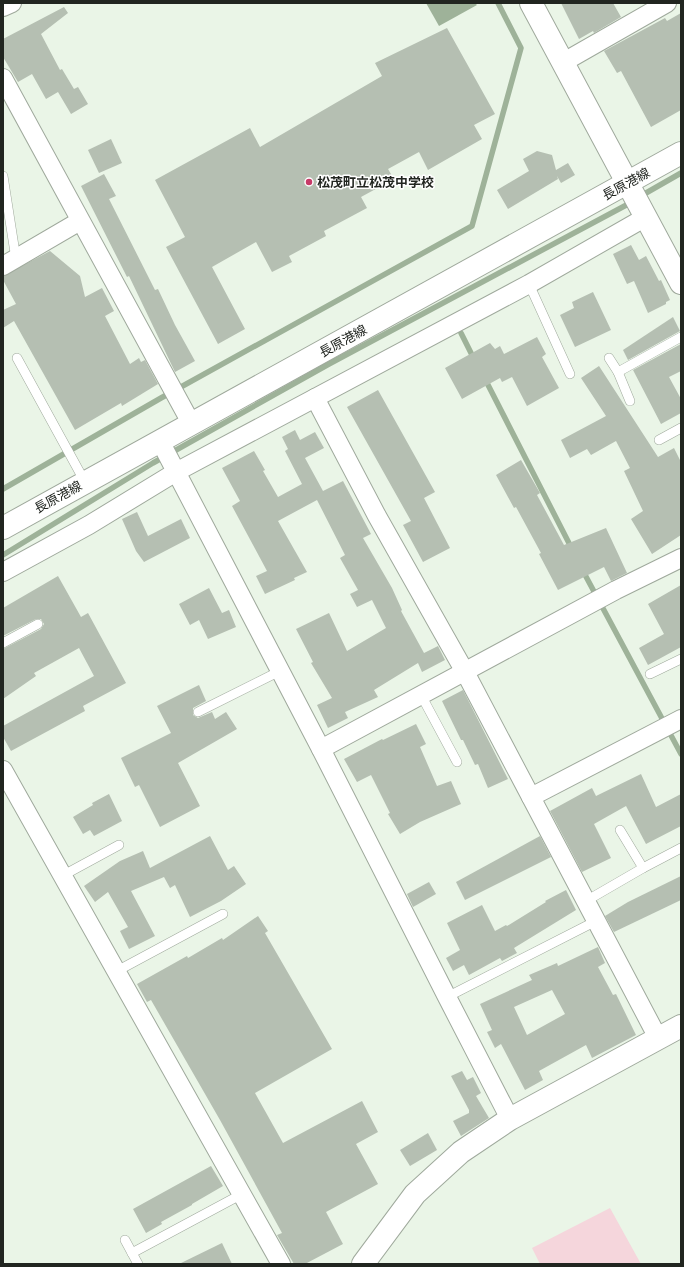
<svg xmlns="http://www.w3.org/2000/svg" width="684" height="1267" viewBox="0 0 684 1267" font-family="'Fira Sans','Noto Sans JP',sans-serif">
<rect width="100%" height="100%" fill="#eaf5e7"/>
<polygon fill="#f5d6dc" points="610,1208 641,1264 540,1264 532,1248"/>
<polygon fill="#9eb299" points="426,3 475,3 477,5 439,26"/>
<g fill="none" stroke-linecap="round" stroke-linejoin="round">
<g stroke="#9eb299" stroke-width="5.5">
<polyline points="639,197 681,173"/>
<polyline points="461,333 474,359"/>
<polyline points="485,379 572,549"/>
<polyline points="3,489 161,398 472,226 521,48 498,3"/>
<polyline points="3,555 153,463 329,364 632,202"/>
<polyline points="583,571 681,754"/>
</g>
</g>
<g fill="#b5bfb2" fill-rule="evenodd">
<polygon points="561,3 613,3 621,17 594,33 593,31 579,39"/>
<polygon points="64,7 68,13 41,34 60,70 62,69 74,89 78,87 88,104 71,114 58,92 46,99 32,74 18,82 3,57 3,39"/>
<polygon points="681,13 681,110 651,127 621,71 617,73 604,51 665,18 667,21"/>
<polygon points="447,28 495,114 474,125 482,139 428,170 419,152 388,169 394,179 361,197 367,208 324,231 326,236 289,256 292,262 272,272 256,242 212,267 245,329 218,344 166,247 185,237 155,180 250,128 260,147 382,76 375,63"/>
<polygon points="111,139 122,163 99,173 88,150"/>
<polygon points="537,151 552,155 556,170 568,163 575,175 561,183 557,176 558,179 508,209 497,190 529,171 523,159"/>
<polygon points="104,174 116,196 109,199 155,290 158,289 175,325 195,361 175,372 129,276 127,277 81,186"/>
<polygon points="631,245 639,260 646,256 659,281 661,280 670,300 666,302 666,304 648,313 634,281 627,284 613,254"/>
<polygon points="50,251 80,276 85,297 102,288 114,311 105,316 130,364 139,358 141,362 145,360 158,384 122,406 121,403 75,430 14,321 3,328 3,310 16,304 3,280 3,276"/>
<polygon points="593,292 611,330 575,347 560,315 574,308 572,302"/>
<polygon points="673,317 680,331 628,360 623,350"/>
<polygon points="537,337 546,354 542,357 559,388 527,406 512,377 502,382 500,378 462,399 445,368 490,343 495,349 500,346 504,354"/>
<polygon points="681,344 681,371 669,377 681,399 681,413 661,424 633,370"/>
<polygon points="599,366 658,457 674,448 681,462 681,535 652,554 631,519 643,511 624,471 630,468 616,441 591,455 587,449 570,458 561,440 606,416 581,378"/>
<polygon points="378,390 435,492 424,498 450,548 423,562 403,525 411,521 347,407"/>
<polygon points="295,430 300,440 315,432 324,448 305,458 323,491 343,481 371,534 363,538 392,588 402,610 401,611 424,653 438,646 445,660 422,672 418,663 374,690 378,697 345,712 348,718 328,728 317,705 332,698 311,663 313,662 296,629 329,613 347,651 386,628 372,600 357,607 350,594 358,590 340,558 345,555 317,500 278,521 307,572 294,578 295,580 265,594 256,576 267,571 232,506 240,501 222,468 254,451 265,470 263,471 278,497 302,484 285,451 288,449 282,437"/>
<polygon points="521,460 540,493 537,495 564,545 606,528 627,573 611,581 604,567 558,590 539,554 541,553 516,507 514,508 496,475"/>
<polygon points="137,512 148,536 181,519 190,538 144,562 136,551 122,519"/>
<polygon points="58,576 81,617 88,613 126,683 83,706 85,711 11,751 3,737 3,726 94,676 79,648 34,673 36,676 3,699 3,649 41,629 44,624 41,619 36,619 3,636 3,608"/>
<polygon points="681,585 681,647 648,665 639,648 664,634 648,604"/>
<polygon points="209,588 222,613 229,610 236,627 208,639 199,620 190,625 179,604"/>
<polygon points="199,685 206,701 193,708 193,715 198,718 212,712 215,719 226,712 237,729 178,763 200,806 160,827 139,785 135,787 121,758 171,733 157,706"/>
<polygon points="463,690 508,779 488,788 478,764 475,765 463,740 461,740 442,701"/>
<polygon points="416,724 426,744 420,747 437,786 451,781 461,804 420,822 400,834 388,814 390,813 371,775 357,782 344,759 382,739 383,740"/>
<polygon points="641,774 656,807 681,794 681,826 646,844 626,806 594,824 611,858 582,872 550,811 592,788 596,796"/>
<polygon points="109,794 122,821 94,836 90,830 83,834 73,817 93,805 92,803"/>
<polygon points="210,836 228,870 234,866 246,884 221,901 190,917 175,885 170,888 164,877 131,891 155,936 129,949 120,931 128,927 108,892 95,902 84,886 120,861 143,851 150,868"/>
<polygon points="540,836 551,857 465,900 456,882"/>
<polygon points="681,876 681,900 614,932 605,916 628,902"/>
<polygon points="429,882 436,894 413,907 407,894"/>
<polygon points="566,890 576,910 514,948 517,953 502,961 500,958 469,975 464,965 453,971 446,958 460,950 447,923 482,905 495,931 506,925 507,926 546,902 545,901"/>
<polygon points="258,916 268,931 265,933 332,1049 255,1093 283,1143 362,1101 378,1132 356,1144 378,1184 326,1212 343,1244 305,1264 294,1264 277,1235 282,1233 220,1120 151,1000 147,1002 137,984 187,956 188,958 222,938 223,940"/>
<path d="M 598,947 L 605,963 L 598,967 L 613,995 L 616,994 L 636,1035 L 592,1058 L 586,1045 L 539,1071 L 543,1080 L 525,1090 L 501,1044 L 495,1048 L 487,1032 L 492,1030 L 480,1004 L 532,980 L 529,975 L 557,963 L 558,966 ZM 552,990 L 565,1014 L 527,1035 L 514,1007 Z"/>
<polygon points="462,1071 467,1080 473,1077 481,1093 476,1096 489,1118 461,1136 453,1121 469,1113 469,1110 451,1076"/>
<polygon points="428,1133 437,1150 410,1166 400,1150"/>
<polygon points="211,1166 223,1186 192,1204 192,1205 161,1222 162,1224 146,1233 133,1209"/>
<polygon points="222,1243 232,1264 179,1264"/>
</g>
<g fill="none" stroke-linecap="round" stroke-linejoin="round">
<defs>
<g id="lane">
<polyline points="3,176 16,259"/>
<polyline points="529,284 570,374"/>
<polyline points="17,358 85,482"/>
<polyline points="609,358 618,372 630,401"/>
<polyline points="618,372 681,337"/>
<polyline points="659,440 681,428"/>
<polyline points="3,643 38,624"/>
<polyline points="650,674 681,659"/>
<polyline points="421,695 457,762"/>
<polyline points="198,712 280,671"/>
<polyline points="620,830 643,868"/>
<polyline points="62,876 119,845"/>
<polyline points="586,901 643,868 681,848"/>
<polyline points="117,971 223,914"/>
<polyline points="447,997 596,921"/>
<polyline points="125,1240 138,1264"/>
<polyline points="132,1253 242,1194"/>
</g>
<g id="street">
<polyline points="3,7 12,3"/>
<polyline points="562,63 667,3"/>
<polyline points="3,78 191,423"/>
<polyline points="3,266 80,221"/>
<polyline points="315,398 377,516 465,672 658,1038"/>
<polyline points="160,441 321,749 447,997 510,1119"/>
<polyline points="3,572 89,525 176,472 529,284 646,217"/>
<polyline points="321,749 616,590 681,558"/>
<polyline points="3,770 281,1264"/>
<polyline points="531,797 681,719"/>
</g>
<g id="secondary">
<polyline points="531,3 681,283"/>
<polyline points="3,528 681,153"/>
<polyline points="363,1264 415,1194 461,1152 510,1119 681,1026"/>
</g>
</defs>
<use href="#lane" stroke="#9fa99c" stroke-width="10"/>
<use href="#street" stroke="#9fa99c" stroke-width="20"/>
<use href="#secondary" stroke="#9fa99c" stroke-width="24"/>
<use href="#lane" stroke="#fff" stroke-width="9"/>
<use href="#street" stroke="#fff" stroke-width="18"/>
<use href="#secondary" stroke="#fff" stroke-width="22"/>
</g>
<circle fill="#c73a68" stroke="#fff" stroke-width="1.5" cx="309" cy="182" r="4"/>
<g text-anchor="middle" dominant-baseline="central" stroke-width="3" stroke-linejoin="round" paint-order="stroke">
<g font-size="13" font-weight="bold" fill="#212520" stroke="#fff" text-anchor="start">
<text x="317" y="182">松茂町立松茂中学校</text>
</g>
<g font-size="13" fill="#212520" stroke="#fff">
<text transform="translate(626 184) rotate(-29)">長原港線</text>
<text transform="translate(343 341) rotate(-29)">長原港線</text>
<text transform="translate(58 497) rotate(-29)">長原港線</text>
</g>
</g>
<rect width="684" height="1267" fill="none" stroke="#212520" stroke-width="8"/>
</svg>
